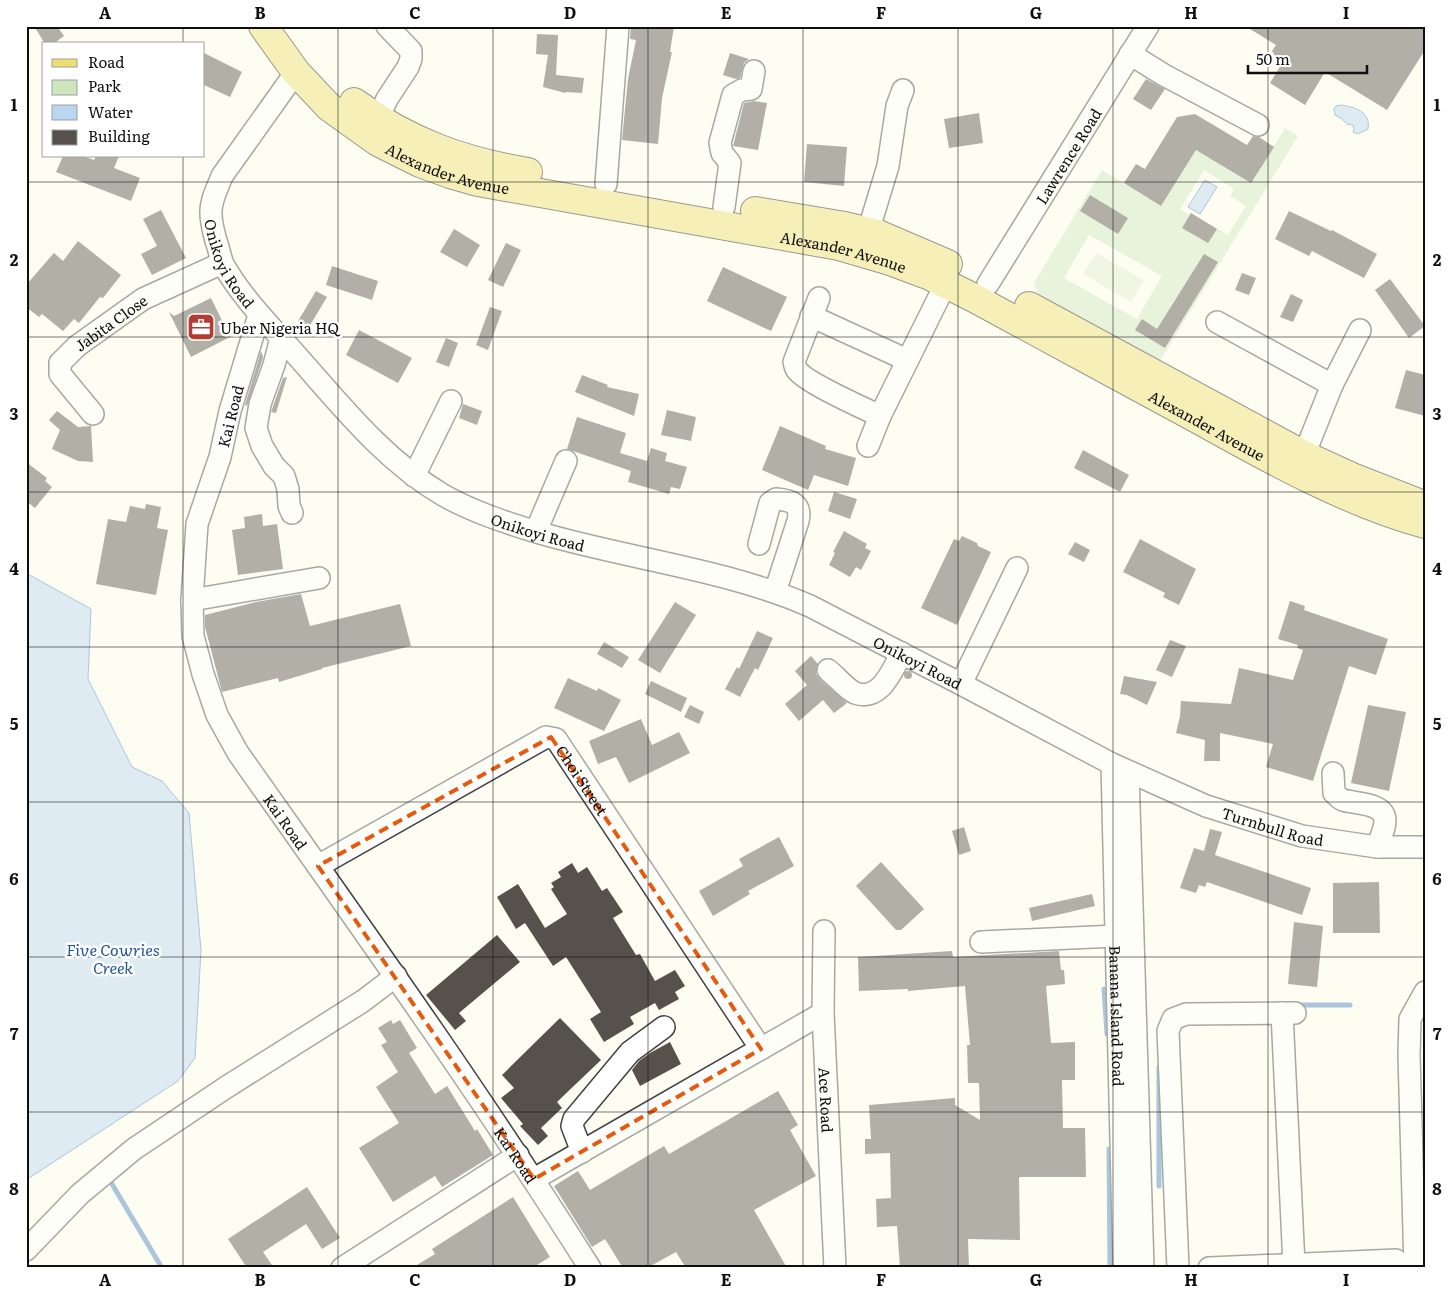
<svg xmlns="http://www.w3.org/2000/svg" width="1451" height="1294" viewBox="0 0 1451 1294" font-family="Literata,serif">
<rect width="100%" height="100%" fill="#fefdf2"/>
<path fill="#cee6be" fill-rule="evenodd" d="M 1285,128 L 1298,136 L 1160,361 L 1040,298 L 1034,283 L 1102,170 L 1161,206 L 1196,150 L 1251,183 ZM 1204,170 L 1234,189 L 1230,196 L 1246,206 L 1228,235 L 1191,213 L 1189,215 L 1180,209 ZM 1089,235 L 1162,276 L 1137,319 L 1064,278 Z"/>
<polygon fill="#dfeecf" points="1096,253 1144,280 1131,302 1083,274"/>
<g fill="#bad6f1" stroke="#4782c3">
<path d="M 1341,105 C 1355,107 1371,112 1368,129 L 1358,134 L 1353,132 L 1354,129 L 1353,125 L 1347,124 L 1342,119 L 1335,115 L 1334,109 L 1336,106 Z"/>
<polygon points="1205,180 1217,187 1200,214 1188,207"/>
<polygon points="26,573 91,609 88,679 132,767 162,781 189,813 201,950 195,1058 178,1081 26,1180"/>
</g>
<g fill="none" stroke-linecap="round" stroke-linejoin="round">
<g stroke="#4782c3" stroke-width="5">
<polyline points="1104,989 1107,1034"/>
<polyline points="1295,1005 1350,1005"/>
<polyline points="1159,1067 1159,1186"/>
<polyline points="1109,1149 1110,1268"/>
<polyline points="112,1184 162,1268"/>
</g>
</g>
<g fill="#57514c">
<polygon points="34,26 57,26 64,36 53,44 45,44"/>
<polygon points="631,26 674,26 670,52 672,52 662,98 658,144 622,140 628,79 636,40 630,39"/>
<polygon points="1245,26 1425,26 1425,50 1387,110 1325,72 1305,105 1270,83 1281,65 1272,51 1276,45"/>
<polygon points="537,34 558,35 556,75 584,78 582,93 566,92 565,93 543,87 548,55 536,54"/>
<polygon points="204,53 242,72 230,97 204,85"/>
<polygon points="730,53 749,59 744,63 740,78 736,79 723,75"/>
<polygon points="1146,79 1165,89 1151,110 1133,99"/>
<polygon points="754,101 767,103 758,150 733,146 744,103"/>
<polygon points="979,113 983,143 949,148 944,119"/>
<polygon points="1195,114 1247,145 1253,136 1259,137 1274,147 1251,183 1196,150 1161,206 1124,183 1136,164 1145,169 1177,117"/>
<polygon points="807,144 847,147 844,186 804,182"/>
<polygon points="63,156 83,156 94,160 96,156 119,156 114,168 140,178 131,201 56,172"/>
<polygon points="1090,195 1128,218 1118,234 1080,211"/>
<polygon points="161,210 186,258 152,275 141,254 157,246 143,219"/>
<polygon points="1289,211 1331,231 1332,230 1377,254 1364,278 1312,251 1309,256 1275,239"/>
<polygon points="1191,213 1217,229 1208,243 1182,228"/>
<polygon points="454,229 480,245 467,267 440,252"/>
<polygon points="78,241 121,275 103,298 100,297 79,323 74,319 63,331 42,314 39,317 26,307 26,285 54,253 63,261"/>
<polygon points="506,243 521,250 503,287 488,280"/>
<polygon points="1204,254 1218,262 1165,348 1135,330 1142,319 1157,329"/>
<polygon points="332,266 378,281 372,300 326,285"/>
<polygon points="723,267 787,297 771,331 707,301"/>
<polygon points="1242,273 1256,278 1249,295 1235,290"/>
<polygon points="1390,279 1425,326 1409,338 1375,290"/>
<polygon points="316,291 327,297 309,327 298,321"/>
<polygon points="1291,294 1303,300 1293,322 1280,317"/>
<polygon points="211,298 230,337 191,357 169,312 174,316"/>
<polygon points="490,307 502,311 488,350 476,345"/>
<polygon points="359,330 412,358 398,383 346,355"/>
<polygon points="446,338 458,343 449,367 436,362"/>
<polygon points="261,351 263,357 262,361 247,406 245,405"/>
<polygon points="1406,370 1425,375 1425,416 1395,408"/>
<polygon points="582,375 608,385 607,387 639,394 634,416 575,392"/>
<polygon points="287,377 276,413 271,412 283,378"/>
<polygon points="463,404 482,411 477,425 459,418"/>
<polygon points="667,410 696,417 691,441 661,435"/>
<polygon points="57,411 78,427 91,426 93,462 78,461 52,449 60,430 49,420"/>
<polygon points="577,417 626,433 620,453 647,461 651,448 667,453 665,461 687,467 680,489 671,487 669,494 628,482 631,471 567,449"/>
<polygon points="780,426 826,446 825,449 856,458 848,486 814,475 808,490 762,470"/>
<polygon points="1083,450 1129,475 1120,492 1074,468"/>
<polygon points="26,462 47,478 45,481 52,487 35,508 26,501"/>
<polygon points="834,492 857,499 850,519 828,511"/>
<polygon points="146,504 161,507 157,528 168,530 156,595 96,584 108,519 126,522 130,506 145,509"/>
<polygon points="262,514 263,526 277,524 283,569 238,575 232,530 245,528 244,517"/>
<polygon points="844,531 867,544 865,548 871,551 861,570 856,567 850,577 829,565 835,553 833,552"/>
<polygon points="962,536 977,543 978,546 991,552 957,625 921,608 954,539 959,541"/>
<polygon points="1140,539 1196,569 1179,605 1163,597 1165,593 1123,572"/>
<polygon points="1075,542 1090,550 1084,562 1068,554"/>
<polygon points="301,594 310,626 400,604 411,646 322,668 322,669 279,682 278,678 222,692 205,627 205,615 256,602"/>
<polygon points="1290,601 1305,606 1304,610 1388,639 1376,675 1349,666 1313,781 1266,767 1273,744 1220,733 1220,761 1204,761 1205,740 1176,733 1180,716 1181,701 1231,704 1239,668 1293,680 1303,650 1297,648 1298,645 1278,639"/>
<polygon points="675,602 696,615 660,673 638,660"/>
<polygon points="757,631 773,638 758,670 755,668 740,697 725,689 737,667 739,669"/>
<polygon points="1170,640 1186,646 1172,677 1156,670"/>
<polygon points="604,642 629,657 622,668 597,654"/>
<polygon points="811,656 818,664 816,674 820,679 847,703 834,713 823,700 799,721 785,704 807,685 795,671"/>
<circle cx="908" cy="675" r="4"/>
<polygon points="1124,676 1157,682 1147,705 1127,695 1120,694"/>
<polygon points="568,678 597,691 598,688 621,700 604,731 554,708"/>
<polygon points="651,681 687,698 681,712 645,694"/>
<polygon points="690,705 704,712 699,724 684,717"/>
<polygon points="1368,705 1406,712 1389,791 1351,783"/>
<polygon points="641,719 652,745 679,732 690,753 629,783 616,757 598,764 589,741"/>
<polygon points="964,827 971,851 959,855 952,831"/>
<polygon points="1210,829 1222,832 1215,855 1311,888 1302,915 1207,882 1205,887 1199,885 1196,893 1180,888 1194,848 1204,851"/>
<polygon points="779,837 794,866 748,891 750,894 713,916 699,891 743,866 739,859"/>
<polygon points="881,862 924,909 901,930 896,930 856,886"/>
<polygon points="572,863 578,873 587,867 602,891 607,888 623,912 613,918 636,955 640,954 655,981 675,970 685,986 675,992 679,999 659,1010 655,1003 630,1017 634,1024 604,1042 590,1019 601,1012 566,957 553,966 525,923 516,929 497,897 518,884 545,928 567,914 551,889 554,887 551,883 561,877 558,872"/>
<polygon points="1379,882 1380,933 1333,933 1333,883"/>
<polygon points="1092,894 1095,906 1032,921 1029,908"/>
<polygon points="1294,922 1323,926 1317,987 1288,984"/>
<polygon points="497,935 520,962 459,1013 466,1021 455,1030 426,995"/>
<polygon points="952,951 953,957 1059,951 1061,970 1064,970 1065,984 1046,986 1051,1043 1075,1042 1075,1080 1062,1080 1063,1128 1085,1128 1086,1177 1019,1177 1020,1240 968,1239 969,1268 900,1268 897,1226 877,1227 876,1199 891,1198 890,1153 865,1154 865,1139 871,1139 869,1105 955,1098 955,1105 980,1120 979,1083 968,1083 967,1045 970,1045 965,986 908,991 908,989 859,991 858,957"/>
<polygon points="560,1018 601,1060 557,1102 562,1108 541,1128 548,1136 538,1145 520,1126 523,1124 501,1098 514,1088 502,1075"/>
<polygon points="391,1020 393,1024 400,1020 417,1048 409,1053 435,1094 447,1086 475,1131 477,1129 493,1155 442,1187 435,1176 393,1202 359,1148 399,1123 376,1087 398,1072 381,1045 387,1042 378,1028"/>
<polygon points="670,1042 681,1064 640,1086 632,1070 639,1061 650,1053"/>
<polygon points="778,1091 798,1125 790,1130 816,1176 754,1210 787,1268 686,1268 676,1252 647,1268 623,1268 605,1239 592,1247 554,1186 578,1171 590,1190 664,1146 669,1154"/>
<polygon points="307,1187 340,1238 322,1249 306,1224 263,1252 274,1268 247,1268 228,1239"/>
<polygon points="513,1197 550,1257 532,1268 412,1268 435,1254 432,1249"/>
</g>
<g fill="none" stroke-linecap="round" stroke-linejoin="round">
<defs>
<g id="minor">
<polyline points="1130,54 1164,75 1258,125"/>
<path id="s1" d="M 296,72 L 222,176 C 218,187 210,201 211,214 C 211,223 214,233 216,241 C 219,248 220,257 223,264 C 238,291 259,314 280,337 C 331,392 377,456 443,495 C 473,512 507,523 540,533 C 629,559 725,569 810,606 L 961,684 L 1112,764 L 1206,806 L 1302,836 L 1377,847 L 1425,847"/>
<polyline points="378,119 387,99 408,67 411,59 411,51 387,26"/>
<polyline points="606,184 618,26"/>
<polyline points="724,207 730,163 722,153 720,143 733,95 742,90 751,89 754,71"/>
<polyline points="868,232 888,166 897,106 903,90"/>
<path id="s2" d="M 988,284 L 1148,26"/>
<path d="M 819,298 L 794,362 C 795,365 795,368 797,370 C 805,382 863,408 880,416"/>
<path id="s3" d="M 259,315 L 230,411 L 220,457 L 197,524 L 192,600 L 193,636 L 203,674 L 217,715 L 238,753 C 358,923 479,1092 590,1268"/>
<polyline points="811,316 907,360"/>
<polyline points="1217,322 1332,385"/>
<polyline points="281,338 274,365 260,404 256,428 262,446 274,466 284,476 288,489 289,506 292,513"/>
<path id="s4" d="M 93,414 L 60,374 L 60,363 L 77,346 L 143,299 L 222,263"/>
<polyline points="868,446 880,416 946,283"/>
<polyline points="1304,455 1332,385 1360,330"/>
<polyline points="414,476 451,401"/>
<polyline points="536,531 566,461"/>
<path d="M 759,544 L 770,503 L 776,499 C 791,500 802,504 798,521 L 775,592"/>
<polyline points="192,600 319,578"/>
<path d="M 828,670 C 836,676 846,689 855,693 C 881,702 892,670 902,653"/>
<polyline points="961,684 1017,568"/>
<path id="s5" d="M 1112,764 L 1124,1268"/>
<polyline points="1128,772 1143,1268"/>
<path d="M 1333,773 L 1334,793 C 1337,795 1339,799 1343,800 C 1355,804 1385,802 1385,821 C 1385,829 1380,839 1377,847"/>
<path id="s6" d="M 318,866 L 546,737 L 556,739 L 761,1049"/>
<path id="s7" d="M 824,931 L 823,1013 L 835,1268"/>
<polyline points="981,942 1116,936"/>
<polyline points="1282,1013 1294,1265"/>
<polyline points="582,1152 572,1126 574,1119 630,1052 664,1027"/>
<polyline points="534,1179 823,1013"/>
<polyline points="26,1250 80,1194 134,1149 225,1088 363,1001 396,976"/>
<polyline points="342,1268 518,1155"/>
<polyline points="1178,1268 1168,1031 1173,1019 1186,1014 1295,1013"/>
<polyline points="1209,1268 1396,1260"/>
<polyline points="1415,1268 1409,1055 1410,1019 1425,992"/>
</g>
<g id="major">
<path id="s8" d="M 263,26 L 296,72 L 329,107 L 378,142 L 420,163 L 450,174 L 478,182 L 839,246 L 887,260 L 930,276 L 974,298 C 1050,339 1125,380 1201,421 C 1269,459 1350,504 1425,524"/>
<path d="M 354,102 C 409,142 462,161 528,172"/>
<polyline points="755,211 845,226 878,234 948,264"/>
<polyline points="1029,306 1304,455 1352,477 1416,502"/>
</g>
</defs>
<use href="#minor" stroke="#424242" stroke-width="24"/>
<use href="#major" stroke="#202020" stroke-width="30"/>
<use href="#minor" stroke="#fff" stroke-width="21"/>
<use href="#major" stroke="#eddf72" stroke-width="28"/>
</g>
<path d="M0 0H1451V1294H0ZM 551,737 L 761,1049 L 534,1179 L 318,866 Z" fill="#fefdf2" fill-opacity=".55" fill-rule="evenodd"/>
<path fill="none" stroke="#e8590c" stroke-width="4" stroke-dasharray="10 6" stroke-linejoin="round" d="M 551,737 L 761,1049 L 534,1179 L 318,866 Z"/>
<path fill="none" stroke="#0f0f0f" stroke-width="1" stroke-opacity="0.55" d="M 183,26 L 183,44M 338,26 L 338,1268M 493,26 L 493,1268M 648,26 L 648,1268M 803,26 L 803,1268M 958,26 L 958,1268M 1113,26 L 1113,1268M 1268,26 L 1268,1268M 183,156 L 183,1268M 26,182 L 1425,182M 26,337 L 1425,337M 26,492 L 1425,492M 26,647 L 1425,647M 26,802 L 1425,802M 26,957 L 1425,957M 26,1112 L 1425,1112"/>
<defs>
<symbol id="office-square" viewBox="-11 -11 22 22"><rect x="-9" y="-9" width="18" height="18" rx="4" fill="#b43c32" stroke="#fff"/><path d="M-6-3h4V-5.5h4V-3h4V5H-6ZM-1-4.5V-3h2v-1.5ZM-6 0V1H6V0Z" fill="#fff"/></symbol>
</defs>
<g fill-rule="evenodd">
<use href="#office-square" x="185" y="311" width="32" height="32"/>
</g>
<g text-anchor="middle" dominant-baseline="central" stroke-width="5" stroke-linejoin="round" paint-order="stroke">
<g font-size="15" fill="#0f0f0f" stroke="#fff">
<text stroke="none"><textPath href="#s2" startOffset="151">Lawrence Road</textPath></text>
<text stroke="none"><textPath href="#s8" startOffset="240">Alexander Avenue</textPath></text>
<text stroke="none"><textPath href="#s8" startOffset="645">Alexander Avenue</textPath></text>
<text stroke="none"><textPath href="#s1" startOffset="221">Onikoyi Road</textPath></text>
<text stroke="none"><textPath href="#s4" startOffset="128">Jabita Close</textPath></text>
<text transform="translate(230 416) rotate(-76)">Kai Road</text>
<text stroke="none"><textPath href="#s8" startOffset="1050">Alexander Avenue</textPath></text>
<text stroke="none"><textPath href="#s1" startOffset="642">Onikoyi Road</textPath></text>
<text stroke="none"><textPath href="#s1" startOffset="1046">Onikoyi Road</textPath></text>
<text stroke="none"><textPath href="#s6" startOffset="321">Choi Street</textPath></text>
<text stroke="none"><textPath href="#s3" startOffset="540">Kai Road</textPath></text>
<text stroke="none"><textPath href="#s1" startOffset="1438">Turnbull Road</textPath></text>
<text stroke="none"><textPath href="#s5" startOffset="252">Banana Island Road</textPath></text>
<text stroke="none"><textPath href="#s7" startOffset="169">Ace Road</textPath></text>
<text stroke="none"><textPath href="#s3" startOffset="945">Kai Road</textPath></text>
</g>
<g font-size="15" fill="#0f0f0f" stroke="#fff" text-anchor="start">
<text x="220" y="327">Uber Nigeria HQ</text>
</g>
<g font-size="16" font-style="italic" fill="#225597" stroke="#fff">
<text x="113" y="949">Five Cowries<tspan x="113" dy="18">Creek</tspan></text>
</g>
</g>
<rect width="1451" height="1294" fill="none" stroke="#ffffff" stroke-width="55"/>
<rect x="42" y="42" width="162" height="115" fill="#ffffff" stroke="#9f9f9f"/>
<rect x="52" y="59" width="25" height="8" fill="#eddf72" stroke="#9f9f9f"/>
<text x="88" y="68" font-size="15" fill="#0f0f0f">Road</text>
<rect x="52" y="80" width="25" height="15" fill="#cee6be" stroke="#9f9f9f"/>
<text x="88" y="92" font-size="15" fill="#0f0f0f">Park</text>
<rect x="52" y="105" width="25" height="15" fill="#bad6f1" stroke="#9f9f9f"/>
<text x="88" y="118" font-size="15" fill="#0f0f0f">Water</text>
<rect x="52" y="130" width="25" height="15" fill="#57514c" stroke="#9f9f9f"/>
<text x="88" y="142" font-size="15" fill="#0f0f0f">Building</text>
<path d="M1248 65v8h119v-8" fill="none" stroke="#0f0f0f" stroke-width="2.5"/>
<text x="1256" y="65" font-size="15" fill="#0f0f0f" stroke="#ffffff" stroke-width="4" paint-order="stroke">50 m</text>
<rect x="28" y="28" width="1396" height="1238" fill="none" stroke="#0f0f0f" stroke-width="2"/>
<g font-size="16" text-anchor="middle" font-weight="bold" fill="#0f0f0f">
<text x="105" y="19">A</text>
<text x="260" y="19">B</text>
<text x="415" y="19">C</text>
<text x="570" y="19">D</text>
<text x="726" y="19">E</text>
<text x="881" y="19">F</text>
<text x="1036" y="19">G</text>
<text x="1191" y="19">H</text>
<text x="1346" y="19">I</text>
<text x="14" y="111">1</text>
<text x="1437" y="111">1</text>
<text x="14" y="266">2</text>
<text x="1437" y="266">2</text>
<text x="14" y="420">3</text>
<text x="1437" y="420">3</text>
<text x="14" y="575">4</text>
<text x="1437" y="575">4</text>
<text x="14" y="730">5</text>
<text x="1437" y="730">5</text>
<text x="14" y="885">6</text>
<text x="1437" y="885">6</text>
<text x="14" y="1040">7</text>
<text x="1437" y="1040">7</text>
<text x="14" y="1195">8</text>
<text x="1437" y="1195">8</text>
<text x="105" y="1286">A</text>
<text x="260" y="1286">B</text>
<text x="415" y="1286">C</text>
<text x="570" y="1286">D</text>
<text x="726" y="1286">E</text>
<text x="881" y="1286">F</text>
<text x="1036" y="1286">G</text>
<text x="1191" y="1286">H</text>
<text x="1346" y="1286">I</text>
</g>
</svg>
